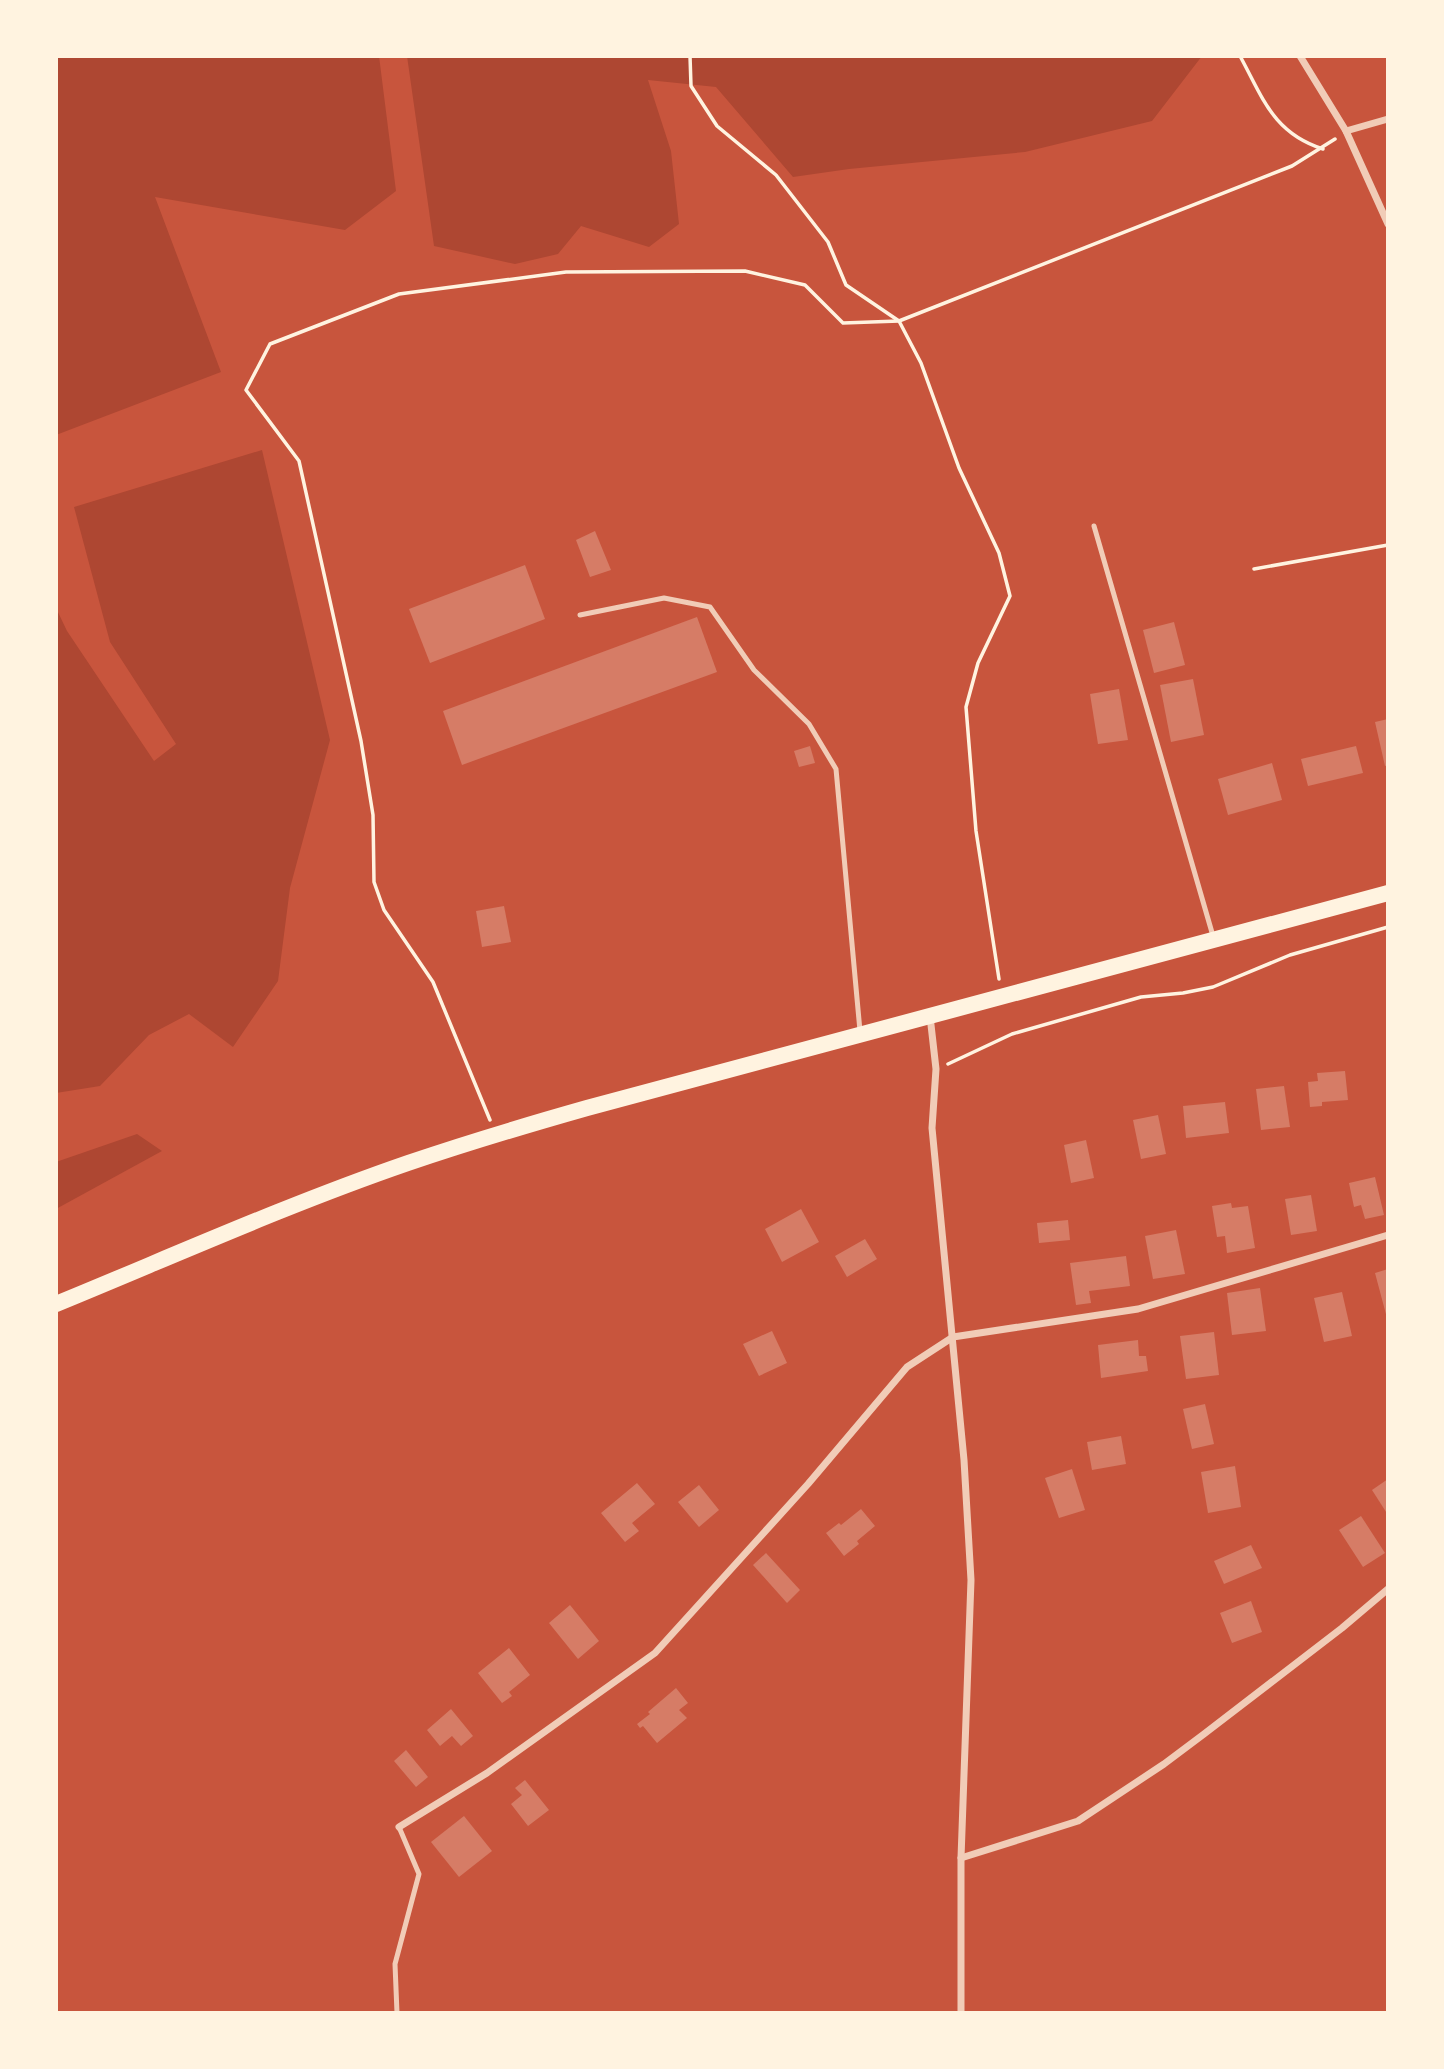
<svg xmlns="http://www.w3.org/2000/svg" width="1444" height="2069" viewBox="0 0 1444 2069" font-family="'Source Sans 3',sans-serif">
<rect width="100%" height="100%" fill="#c8553d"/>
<g fill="#ae4732">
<polygon points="56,56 379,56 396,191 345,230 155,197 221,372 56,435"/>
<polygon points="407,56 1202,56 1152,121 1025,152 849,169 793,177 716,87 648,80 671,151 679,224 649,247 581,226 558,254 515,264 434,246"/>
<polygon points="262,450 330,740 290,888 278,981 233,1047 189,1014 149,1035 100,1086 56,1093 56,608 67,631 154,761 176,744 110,642 74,507"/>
<polygon points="137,1134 162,1151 56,1209 56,1162"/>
</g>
<g fill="#d67c66">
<polygon points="595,531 611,570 590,577 576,540"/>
<polygon points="525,565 545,619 430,663 409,609"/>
<polygon points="697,617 717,672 462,765 443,711"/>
<polygon points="1174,622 1185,665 1154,673 1143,630"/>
<polygon points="1193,679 1204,735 1171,742 1160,685"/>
<polygon points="1119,689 1128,740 1098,744 1090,694"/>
<polygon points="1388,719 1388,765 1385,766 1375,722"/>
<polygon points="810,746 815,763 799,767 794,751"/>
<polygon points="1356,746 1363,773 1308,786 1301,759"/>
<polygon points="1272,763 1282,800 1228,815 1218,779"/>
<polygon points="504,906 511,942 482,947 476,911"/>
<polygon points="1345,1071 1348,1100 1322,1102 1322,1106 1310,1107 1308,1082 1318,1081 1317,1073"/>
<polygon points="1284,1086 1290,1127 1261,1130 1256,1089"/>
<polygon points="1225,1102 1229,1133 1186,1138 1183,1106"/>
<polygon points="1158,1115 1166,1154 1141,1159 1133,1120"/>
<polygon points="1086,1140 1094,1178 1071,1183 1064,1145"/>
<polygon points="1375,1177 1384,1215 1365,1219 1361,1205 1354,1207 1349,1183"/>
<polygon points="1311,1195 1317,1231 1291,1235 1285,1199"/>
<polygon points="1231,1203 1232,1208 1248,1206 1255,1248 1227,1253 1225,1236 1217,1237 1212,1206"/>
<polygon points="801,1209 819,1242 782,1262 765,1229"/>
<polygon points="1068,1220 1070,1240 1039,1243 1037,1223"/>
<polygon points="1176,1230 1185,1274 1153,1279 1145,1236"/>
<polygon points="865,1239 877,1259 847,1277 835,1256"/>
<polygon points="1126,1256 1130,1286 1089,1291 1091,1303 1076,1305 1070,1263"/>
<polygon points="1388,1269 1388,1318 1387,1318 1375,1273"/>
<polygon points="1260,1288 1266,1331 1232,1335 1227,1293"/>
<polygon points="1342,1292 1352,1336 1324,1342 1314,1298"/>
<polygon points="772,1331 787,1363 759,1376 743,1344"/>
<polygon points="1214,1332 1219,1375 1186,1379 1180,1336"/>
<polygon points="1138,1340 1139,1356 1146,1356 1148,1371 1101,1378 1098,1345"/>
<polygon points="1205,1404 1214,1444 1192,1449 1183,1409"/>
<polygon points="1121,1436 1126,1464 1092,1470 1087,1442"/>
<polygon points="1235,1466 1241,1507 1208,1513 1201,1472"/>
<polygon points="1072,1469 1085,1510 1059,1518 1045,1478"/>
<polygon points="1388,1479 1388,1515 1372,1490"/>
<polygon points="637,1483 655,1504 632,1523 639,1531 625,1542 601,1513"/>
<polygon points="699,1485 719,1510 699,1527 678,1502"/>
<polygon points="861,1509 875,1526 857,1541 859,1544 844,1556 826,1533 839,1523 841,1525"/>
<polygon points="1361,1516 1385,1553 1363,1567 1339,1530"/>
<polygon points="1251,1545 1262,1568 1224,1584 1214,1561"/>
<polygon points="766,1553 800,1590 787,1603 753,1565"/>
<polygon points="1251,1601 1262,1632 1232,1643 1220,1613"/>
<polygon points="570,1605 599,1641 578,1659 549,1623"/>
<polygon points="509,1648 530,1675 509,1692 512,1696 502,1703 478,1673"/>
<polygon points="676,1688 688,1703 679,1710 687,1718 657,1743 643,1726 640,1728 637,1724 650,1714 648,1712"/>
<polygon points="451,1709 473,1736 461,1746 452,1736 440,1746 427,1730"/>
<polygon points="406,1750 428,1777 416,1787 394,1761"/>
<polygon points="525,1780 549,1810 528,1826 511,1804 522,1795 515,1788"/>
<polygon points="464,1816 492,1851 459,1877 431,1842"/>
</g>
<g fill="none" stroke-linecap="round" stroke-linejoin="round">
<g stroke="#fff3e0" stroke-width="3.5">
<polyline points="690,56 691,86 717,126 776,175 828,242 846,285 899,321 921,363 959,468 999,553 1010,596 978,663 966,707 976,831 999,979"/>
<path d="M 1240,56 C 1263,98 1273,133 1323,149"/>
<polyline points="1254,569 1388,545"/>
<polyline points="948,1064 1012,1034 1141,997 1183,993 1213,987 1290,955 1388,927"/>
<polyline points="490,1120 433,982 384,910 374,882 373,815 361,741 299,461 246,390 270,344 399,294 566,272 745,271 805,285 843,323 899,321 1292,166 1335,139"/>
</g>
<g stroke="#f1ccb7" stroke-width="5">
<polyline points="1094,526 1213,936"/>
<polyline points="580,615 664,598 710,607 754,670 809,724 836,769 860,1031"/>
<polyline points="397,2013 395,1964 419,1874 399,1827"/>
</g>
<g stroke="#f1ccb7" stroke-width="7">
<polyline points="1300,56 1346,131 1388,224"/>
<polyline points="1346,131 1388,119"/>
<polyline points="930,1016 936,1069 932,1128 964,1460 971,1580 961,1858 961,2013"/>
<polyline points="399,1827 487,1773 655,1653 808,1484 907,1367 953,1337 1138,1309 1388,1235"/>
<polyline points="961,1858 1078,1821 1164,1764 1204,1734 1342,1628 1388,1589"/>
</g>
<path stroke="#fff3e0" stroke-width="16" d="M 56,1304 C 173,1256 289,1204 408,1163 C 467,1143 527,1125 587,1108 L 1388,893"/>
</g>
<rect width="1444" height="2069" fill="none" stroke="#fff3e0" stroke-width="116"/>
</svg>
